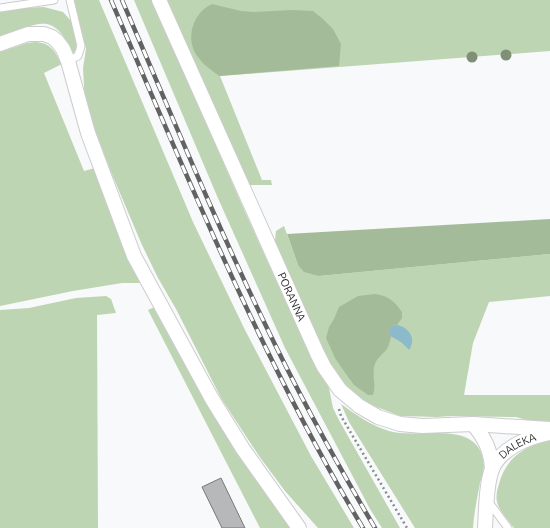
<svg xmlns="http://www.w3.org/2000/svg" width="550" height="528" viewBox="0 0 550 528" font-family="Ubuntu,sans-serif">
<rect width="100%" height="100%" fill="#f8f9fa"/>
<g fill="#bdd5b3">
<polygon points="74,0 99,0 193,222 245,330 311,456 354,528 318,528 285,491 259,456 221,398 176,309 158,278 142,245 111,172 85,104 83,68 86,49"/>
<polygon points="134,0 152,0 245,212 297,326 319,372 329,388 333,408 340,422 400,528 382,528 370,509 285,348 217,196"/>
<polygon points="166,0 550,0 550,51 220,76 262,180 271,180 272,185 249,185"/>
<path d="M 44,7 L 63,12 L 72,22 L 76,37 L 76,49 L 73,54 C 53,9 38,24 0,37 L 0,12 L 23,8 Z"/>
<path d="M 35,42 C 52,43 54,51 62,64 L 44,73 L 84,171 L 95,168 C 108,208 123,246 143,283 L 122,283 L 73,291 L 0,306 L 0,52 L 27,43 Z"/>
<polygon points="284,226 298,265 319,276 550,254 550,296 489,302 473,343 464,395 550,395 550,421 530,421 516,417 452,416 437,417 400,416 369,404 353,393 342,381 332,367 320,345 276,246 275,241 276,231"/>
<polygon points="106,296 111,299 116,313 97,315 98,528 0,528 0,310 29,308 76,298"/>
<polygon points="157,306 293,528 260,528 148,310"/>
<path d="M 341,404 C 356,415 372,426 389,431 C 419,440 480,417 484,465 C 484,471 482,477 480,483 C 477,498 474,513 473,528 L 415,528 L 349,422 Z"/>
<path d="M 550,440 L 550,528 L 514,528 C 509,521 501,513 498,505 C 495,498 497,490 499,484 C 506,457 525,446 550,440 Z"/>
</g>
<g fill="#a4bb9a">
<path d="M 212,4 L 241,11 L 254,12 L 292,10 L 313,11 L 323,19 L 333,29 L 341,44 L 339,66 L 219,76 C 212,70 203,65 198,57 C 184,40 193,12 212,4 Z"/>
<polygon points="550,219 550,254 319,276 304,272 298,265 287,234"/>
<path d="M 375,294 C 389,296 394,301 402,312 L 402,318 L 397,325 L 392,326 L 390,335 L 391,337 C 390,341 389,345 387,349 C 383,354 377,358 375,364 C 371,375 377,385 373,395 L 368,395 L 354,385 L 346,374 L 335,358 L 326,338 L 329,327 L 334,319 L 339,307 L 358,296 Z"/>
</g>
<path fill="#8dbacb" d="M 397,325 C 409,327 417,339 409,350 C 406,347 403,343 399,341 C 392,336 386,337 392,326 Z"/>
<polygon fill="#b7b8b9" stroke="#787879" points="221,478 245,528 222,528 202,487"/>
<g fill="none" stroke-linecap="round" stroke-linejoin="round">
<defs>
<g id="service">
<polyline points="0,8 54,0"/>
<polyline points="68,61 78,56 81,46 70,0"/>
<polyline points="488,501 508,528"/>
</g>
<g id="minor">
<path id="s1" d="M 159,0 L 317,353 L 324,367 L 340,390 L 359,406 L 378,417 L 400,424 L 422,426 L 473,424 L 550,429"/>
<polyline points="0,44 28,34 44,34 52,37 57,41 63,49 68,61 88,133 134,256 212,399 243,449 299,528"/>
<path d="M 473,424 C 485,438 491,451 492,469"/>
<path id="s2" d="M 485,528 C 486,512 486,481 493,467 C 503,447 529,437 549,433"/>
</g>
</defs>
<use href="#service" stroke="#ccccce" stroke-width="9"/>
<use href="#minor" stroke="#ccccce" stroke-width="16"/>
<polyline stroke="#8a8b8b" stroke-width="2.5" stroke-dasharray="2 3" stroke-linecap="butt" points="339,409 341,416 407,528"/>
<use href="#service" stroke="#fff" stroke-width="7"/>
<use href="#minor" stroke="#fff" stroke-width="14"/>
<defs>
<g id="rail">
<path d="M 111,0 C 188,179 262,360 363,528"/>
<path d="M 122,0 C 169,109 214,219 266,326 C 299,395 336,462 375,528"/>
</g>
</defs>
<use href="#rail" stroke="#626262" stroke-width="4.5"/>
<use href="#rail" stroke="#fff" stroke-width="3" stroke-dasharray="9" stroke-linecap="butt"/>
</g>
<g fill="#7f9076">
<circle cx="506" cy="55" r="5.5"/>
<circle cx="472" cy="57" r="5.5"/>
</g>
<g text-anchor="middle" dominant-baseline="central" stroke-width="3.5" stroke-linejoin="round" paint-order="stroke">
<g font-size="11" fill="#2e2e2e" stroke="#fff">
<text stroke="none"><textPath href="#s1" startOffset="325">PORANNA</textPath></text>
<text stroke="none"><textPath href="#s2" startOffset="95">DALEKA</textPath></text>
</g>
</g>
</svg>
